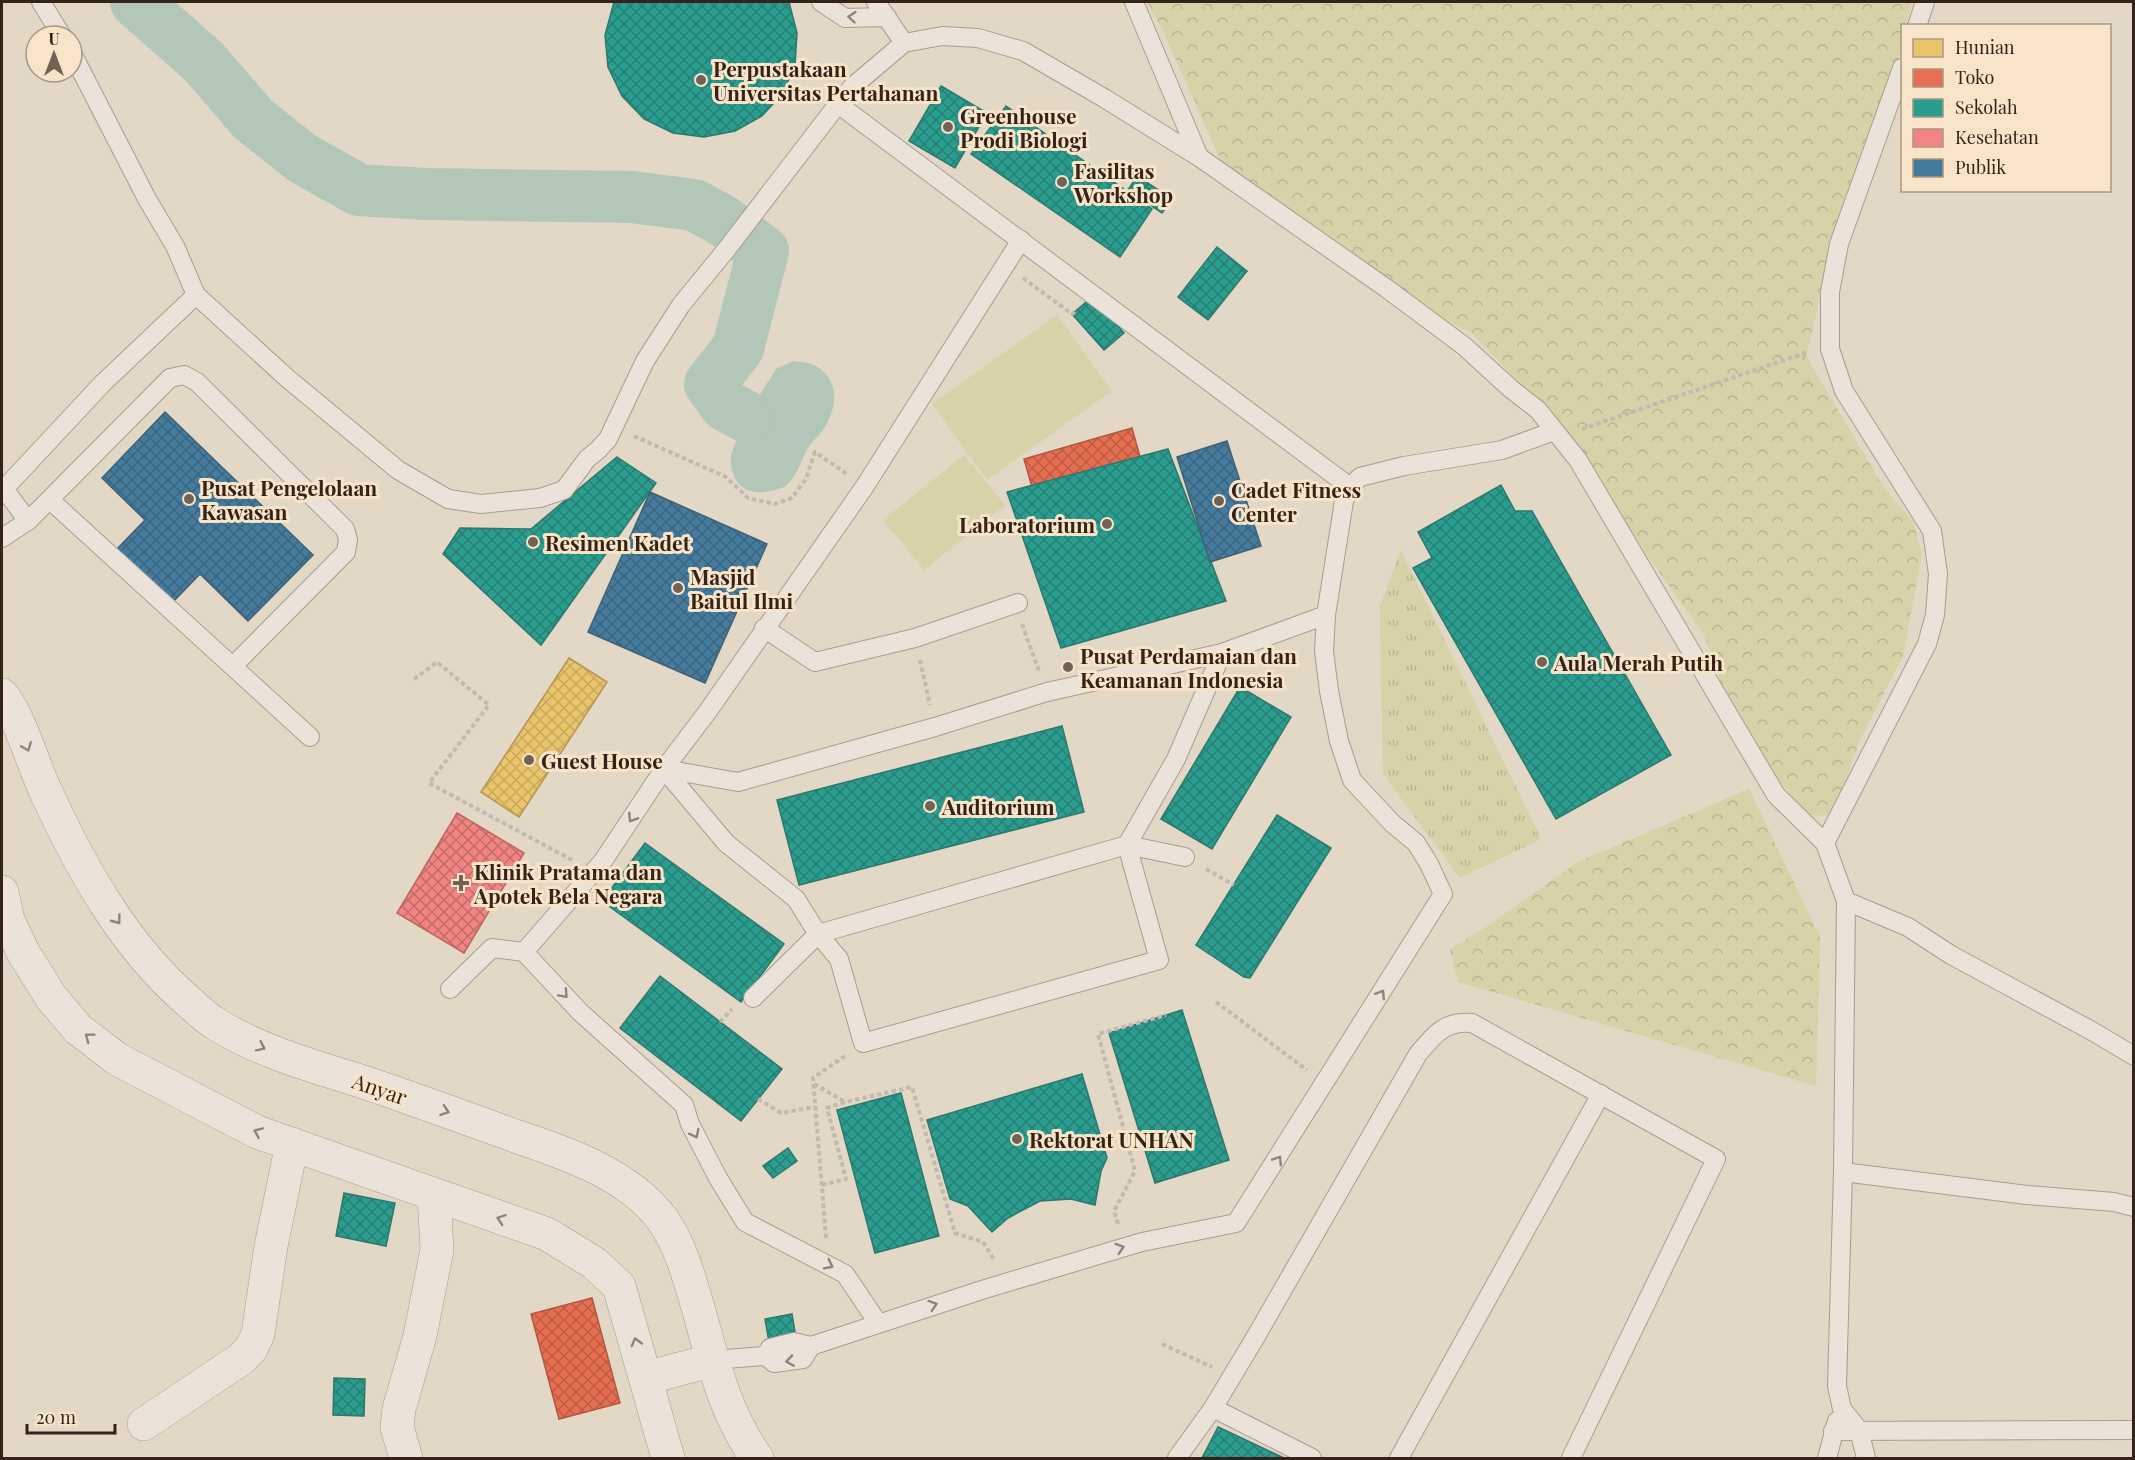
<svg xmlns="http://www.w3.org/2000/svg" width="2135" height="1460" viewBox="0 0 2135 1460" font-family="'Playfair Display',serif">
<defs>
<pattern id="grass-tufts" width="24" height="20" patternUnits="userSpaceOnUse" patternTransform="scale(1.5)"><rect width="24" height="20" fill="#d7d2a7"/><path d="M3 7l-1-3M5 7V3M7 7l1-3M15 17l-1-3M17 17v-4M19 17l1-3" fill="none" stroke="#b9b48f"/></pattern>
<pattern id="forest-crowns" width="20" height="18" patternUnits="userSpaceOnUse" patternTransform="scale(1.5)"><rect width="20" height="18" fill="#d7d2a7"/><path d="M2 6a3 3 0 1 1 6 0M12 15a3 3 0 1 1 6 0" fill="none" stroke="#b9b48f"/></pattern>
<pattern id="homes-cross-hatch" width="8" height="8" patternUnits="userSpaceOnUse" patternTransform="scale(1.5)"><rect width="8" height="8" fill="#e9c46a"/><path d="M0 0l8 8M0 8l8-8" fill="none" stroke="#c8a85b"/></pattern>
<pattern id="shops-cross-hatch" width="8" height="8" patternUnits="userSpaceOnUse" patternTransform="scale(1.5)"><rect width="8" height="8" fill="#e76f51"/><path d="M0 0l8 8M0 8l8-8" fill="none" stroke="#bc5b42"/></pattern>
<pattern id="schools-cross-hatch" width="8" height="8" patternUnits="userSpaceOnUse" patternTransform="scale(1.5)"><rect width="8" height="8" fill="#2a9d8f"/><path d="M0 0l8 8M0 8l8-8" fill="none" stroke="#258074"/></pattern>
<pattern id="health-cross-hatch" width="8" height="8" patternUnits="userSpaceOnUse" patternTransform="scale(1.5)"><rect width="8" height="8" fill="#f28482"/><path d="M0 0l8 8M0 8l8-8" fill="none" stroke="#c56c6a"/></pattern>
<pattern id="public-cross-hatch" width="8" height="8" patternUnits="userSpaceOnUse" patternTransform="scale(1.5)"><rect width="8" height="8" fill="#457b9d"/><path d="M0 0l8 8M0 8l8-8" fill="none" stroke="#3a647f"/></pattern>
</defs>
<rect width="100%" height="100%" fill="#e3d7c6"/>
<polygon fill="url(#grass-tufts)" points="1401,550 1541,839 1460,878 1383,774 1380,606"/>
<g fill="url(#forest-crowns)">
<polygon points="1147,2 1912,2 1906,25 1902,26 1902,42 1884,122 1842,210 1806,356 1884,488 1913,521 1922,554 1903,656 1860,740 1833,816 1809,815 1741,737 1704,635 1543,408 1472,333 1438,317 1221,161 1162,29"/>
<polygon points="1749,789 1820,937 1816,1086 1458,982 1450,949 1486,927 1578,862"/>
</g>
<g fill="#d7d2a7">
<polygon points="1057,315 1112,391 987,480 932,404"/>
<polygon points="964,455 1005,505 924,570 883,520"/>
</g>
<path fill="#b3c7b8" d="M 793,361 C 800,362 809,362 816,366 C 841,381 837,409 823,430 C 819,436 812,441 808,448 C 801,460 797,478 784,487 C 780,489 774,490 770,491 C 750,496 734,487 731,465 C 729,450 740,439 741,425 L 776,369 Z"/>
<polygon fill="url(#homes-cross-hatch)" stroke="#b39452" stroke-width="1.5" points="569,658 607,682 519,817 481,792"/>
<g fill="url(#shops-cross-hatch)" stroke="#b25840" stroke-width="1.5">
<polygon points="1132,428 1140,457 1032,487 1024,459"/>
<polygon points="592,1298 620,1403 559,1419 531,1314"/>
</g>
<g fill="url(#schools-cross-hatch)" stroke="#2d786c" stroke-width="1.5">
<polygon points="614,2 789,2 797,33 795,64 783,93 762,116 735,131 704,137 673,133 644,119 622,96 608,67 605,35"/>
<polygon points="941,86 987,113 955,168 909,141"/>
<polygon points="1006,106 1152,209 1120,257 971,154"/>
<polygon points="1137,176 1172,199 1162,213 1128,190"/>
<polygon points="1217,247 1247,271 1208,320 1178,297"/>
<polygon points="1092,297 1124,333 1104,350 1072,314"/>
<polygon points="1168,449 1226,601 1061,648 1007,492"/>
<polygon points="617,457 656,483 541,645 443,554 460,528 531,529"/>
<polygon points="1501,485 1515,511 1532,511 1671,755 1556,819 1413,568 1432,558 1418,532"/>
<polygon points="1240,687 1291,717 1212,849 1161,819"/>
<polygon points="1062,726 1084,812 799,885 777,800"/>
<polygon points="1277,815 1331,848 1250,978 1244,977 1196,945"/>
<polygon points="645,843 784,944 741,1002 602,901"/>
<polygon points="660,976 782,1069 741,1121 620,1028"/>
<polygon points="1182,1010 1229,1160 1155,1183 1109,1033"/>
<polygon points="1082,1074 1107,1158 1101,1171 1095,1205 1071,1199 1040,1201 1008,1218 992,1232 968,1206 950,1199 927,1120"/>
<polygon points="901,1093 939,1236 875,1253 837,1110"/>
<polygon points="788,1148 797,1161 773,1178 763,1166"/>
<polygon points="344,1193 395,1203 386,1246 336,1236"/>
<polygon points="792,1314 796,1338 769,1342 765,1319"/>
<polygon points="334,1378 365,1379 364,1416 333,1415"/>
<polygon points="1218,1427 1284,1458 1202,1458"/>
</g>
<polygon fill="url(#health-cross-hatch)" stroke="#b96762" stroke-width="1.5" points="457,813 524,853 464,953 397,913"/>
<g fill="url(#public-cross-hatch)" stroke="#406175" stroke-width="1.5">
<polygon points="165,412 313,555 248,621 200,574 172,603 117,549 145,520 102,478"/>
<polygon points="1227,441 1261,546 1210,562 1177,457"/>
<polygon points="650,492 767,544 705,683 588,632"/>
</g>
<g fill="none" stroke-linecap="round" stroke-linejoin="round">
<polyline stroke="#b3c7b8" stroke-width="52" points="136,2 203,61 253,119 302,158 359,190 425,194 632,197 694,205 722,220 763,251 738,348 710,384 726,406 747,417"/>
<defs>
<g id="service">
<polyline points="41,2 62,36"/>
<polyline points="821,2 845,18 887,17"/>
<polyline points="876,2 904,43"/>
<polyline points="1134,2 1199,157"/>
<polyline points="1917,26 1925,2"/>
<polyline points="72,53 147,199 175,246 196,295 287,378 398,470 448,499 481,504 540,498 564,490 587,459 598,450 608,439 645,361 681,305 726,250 838,104 852,87 904,43 942,36 978,38 1023,51 1104,98 1199,157 1386,288 1464,346 1511,389 1538,410 1578,460 1776,795 1825,843 1846,901 1843,1172 1837,1386 1842,1409 1859,1430 1866,1458"/>
<polyline points="838,104 1350,487"/>
<polyline points="2,486 28,521"/>
<polyline points="4,489 103,383 196,295"/>
<polyline points="50,500 310,737"/>
<polyline points="2,538 28,521 170,378 184,375 197,382 345,529 348,540 346,552 233,666"/>
<polyline points="764,628 815,662 915,638 1018,603"/>
<polyline points="664,769 726,843 796,899 818,934 839,959 863,1043 1159,960 1127,845 1176,759 1222,653"/>
<polyline points="664,769 738,782 935,727 1047,692 1222,653 1326,615"/>
<polyline points="1825,843 1927,644 1935,615 1938,574 1932,531 1844,391 1830,349 1830,292 1839,244 1902,68"/>
<polyline points="1846,901 1908,927 1951,955 2092,1031 2134,1056"/>
<polyline points="524,952 603,861 664,769 708,711 865,486 1021,240"/>
<polyline points="450,989 492,948 524,952 580,1012 684,1105 690,1124 718,1178 745,1222 845,1274 878,1323"/>
<polyline points="753,998 818,934 1127,845 1185,857"/>
<polyline points="1843,1172 2027,1195 2114,1202 2134,1207"/>
<polyline points="765,1356 770,1348 794,1342 811,1346 985,1289 1142,1242 1236,1223 1443,894 1429,864 1416,843 1392,823 1352,780 1339,741 1329,691 1324,651 1326,615 1344,501 1350,487 1360,477 1404,466 1502,450 1554,431"/>
<polyline points="713,1360 765,1356 774,1363 803,1359 811,1346"/>
<polyline points="1213,1408 1312,1458"/>
<polyline points="1833,1431 2134,1430"/>
<path d="M 1177,1458 L 1213,1408 L 1255,1338 L 1418,1054 C 1434,1035 1445,1020 1472,1023 L 1716,1159 L 1571,1458"/>
<polyline points="1399,1458 1601,1094"/>
<polyline points="1827,1458 1837,1421"/>
</g>
<g id="minor">
<polyline points="144,1424 241,1359 251,1349 258,1334 271,1246 292,1144"/>
<polyline points="406,1458 397,1427 399,1409 420,1336 437,1250 434,1196"/>
</g>
<g id="tertiary">
<path d="M 2,695 C 21,718 33,766 47,794 C 82,870 125,947 189,1002 C 198,1010 206,1018 216,1024 C 260,1052 317,1067 366,1083 C 417,1100 468,1119 518,1137 C 569,1154 629,1175 662,1219 C 680,1244 688,1274 697,1304 C 712,1357 724,1413 757,1458"/>
<polyline points="2,892 8,920 23,952 51,997 78,1029 117,1059 257,1132 547,1234 594,1263 619,1286 668,1458"/>
<polyline points="646,1378 713,1360"/>
</g>
</defs>
<use href="#service" stroke="#a79c90" stroke-width="20"/>
<use href="#minor" stroke="#a79c90" stroke-width="34"/>
<use href="#tertiary" stroke="#a79c90" stroke-width="34"/>
<g stroke="#c3b9b0" stroke-width="4" stroke-dasharray="4.5 3" stroke-linecap="butt">
<polyline points="1023,278 1072,314 1077,310"/>
<polyline points="1582,429 1808,352"/>
<polyline points="634,436 726,477 748,498 775,504 792,498 806,479 815,452 847,474"/>
<polyline points="1022,624 1039,671"/>
<polyline points="920,660 930,705"/>
<polyline points="414,679 437,662 489,705 429,783 572,860"/>
<polyline points="1206,869 1234,885"/>
<polyline points="1216,1002 1307,1070"/>
<polyline points="720,1022 732,1009"/>
<polyline points="814,1084 845,1102"/>
<polyline points="758,1099 781,1113 815,1107"/>
<polyline points="822,1185 846,1179 827,1108 845,1102 912,1087 955,1233 983,1242 995,1261"/>
<polyline points="1118,1224 1114,1211 1135,1171 1098,1034 1166,1015"/>
<polyline points="826,1238 813,1078 845,1056"/>
<polyline points="1162,1344 1212,1367"/>
</g>
<use href="#service" stroke="#ebe3d9" stroke-width="18"/>
<use href="#minor" stroke="#ebe3d9" stroke-width="33"/>
<use href="#tertiary" stroke="#ebe3d9" stroke-width="33"/>
</g>
<defs><path id="oneway-chevron" d="M-2-3.5L2.5 0L-2 3.5" fill="none" stroke-width="1.6" stroke-linecap="round" stroke-linejoin="round" transform="scale(1.5)"/></defs>
<g stroke="#908379">
<use href="#oneway-chevron" transform="translate(852 17) rotate(-175)"/>
<use href="#oneway-chevron" transform="translate(27 747) rotate(68)"/>
<use href="#oneway-chevron" transform="translate(632 818) rotate(123)"/>
<use href="#oneway-chevron" transform="translate(117 920) rotate(53)"/>
<use href="#oneway-chevron" transform="translate(564 994) rotate(47)"/>
<use href="#oneway-chevron" transform="translate(1381 994) rotate(-58)"/>
<use href="#oneway-chevron" transform="translate(89 1037) rotate(-143)"/>
<use href="#oneway-chevron" transform="translate(261 1047) rotate(26)"/>
<use href="#oneway-chevron" transform="translate(445 1111) rotate(19)"/>
<use href="#oneway-chevron" transform="translate(258 1132) rotate(-157)"/>
<use href="#oneway-chevron" transform="translate(695 1134) rotate(63)"/>
<use href="#oneway-chevron" transform="translate(1278 1160) rotate(-57)"/>
<use href="#oneway-chevron" transform="translate(501 1219) rotate(-161)"/>
<use href="#oneway-chevron" transform="translate(1120 1248) rotate(-17)"/>
<use href="#oneway-chevron" transform="translate(829 1265) rotate(27)"/>
<use href="#oneway-chevron" transform="translate(933 1305) rotate(-18)"/>
<use href="#oneway-chevron" transform="translate(636 1342) rotate(-105)"/>
<use href="#oneway-chevron" transform="translate(790 1361) rotate(171)"/>
</g>
<g fill="#726256" stroke="#f7e4c9" stroke-width="2">
<circle cx="701" cy="80" r="6"/>
<circle cx="948" cy="127" r="6"/>
<circle cx="1062" cy="182" r="6"/>
<circle cx="189" cy="499" r="6"/>
<circle cx="1219" cy="501" r="6"/>
<circle cx="1107" cy="524" r="6"/>
<circle cx="533" cy="542" r="6"/>
<circle cx="678" cy="588" r="6"/>
<circle cx="1542" cy="662" r="6"/>
<circle cx="1068" cy="667" r="6"/>
<circle cx="529" cy="760" r="6"/>
<circle cx="930" cy="806" r="6"/>
<path d="M458 874h6v6h6v6h-6v6h-6v-6h-6v-6h6z"/>
<circle cx="1017" cy="1139" r="6"/>
</g>
<g text-anchor="middle" dominant-baseline="central" stroke-width="6" stroke-linejoin="round" paint-order="stroke">
<g font-size="21" font-weight="bold" fill="#352319" stroke="#f7e4c9" text-anchor="start">
<text x="713" y="68">Perpustakaan<tspan x="713" dy="24">Universitas Pertahanan</tspan></text>
<text x="960" y="115">Greenhouse<tspan x="960" dy="24">Prodi Biologi</tspan></text>
<text x="1074" y="170">Fasilitas<tspan x="1074" dy="24">Workshop</tspan></text>
<text x="201" y="487">Pusat Pengelolaan<tspan x="201" dy="24">Kawasan</tspan></text>
<text x="1231" y="489">Cadet Fitness<tspan x="1231" dy="24">Center</tspan></text>
<text x="1095" y="524" text-anchor="end">Laboratorium</text>
<text x="545" y="542">Resimen Kadet</text>
<text x="690" y="576">Masjid<tspan x="690" dy="24">Baitul Ilmi</tspan></text>
<text x="1080" y="655">Pusat Perdamaian dan<tspan x="1080" dy="24">Keamanan Indonesia</tspan></text>
<text x="1554" y="662">Aula Merah Putih</text>
<text x="541" y="760">Guest House</text>
<text x="942" y="806">Auditorium</text>
<text x="474" y="871">Klinik Pratama dan<tspan x="474" dy="24">Apotek Bela Negara</tspan></text>
<text x="1029" y="1139">Rektorat UNHAN</text>
</g>
<g font-size="21" fill="#352319" stroke="#f7e4c9">
<text transform="translate(380 1088) rotate(19)">Anyar</text>
</g>
</g>
<rect width="2135" height="1460" fill="none" stroke="#352319" stroke-width="6"/>
<rect x="1901" y="24" width="210" height="168" fill="#f7e4c9" stroke="#a99783" stroke-width="1.5"/>
<rect x="1913" y="39" width="30" height="18" fill="#e9c46a" stroke="#a99783" stroke-width="1.5"/>
<text x="1955" y="54" font-size="18" fill="#352319">Hunian</text>
<rect x="1913" y="69" width="30" height="18" fill="#e76f51" stroke="#a99783" stroke-width="1.5"/>
<text x="1955" y="84" font-size="18" fill="#352319">Toko</text>
<rect x="1913" y="99" width="30" height="18" fill="#2a9d8f" stroke="#a99783" stroke-width="1.5"/>
<text x="1955" y="114" font-size="18" fill="#352319">Sekolah</text>
<rect x="1913" y="129" width="30" height="18" fill="#f28482" stroke="#a99783" stroke-width="1.5"/>
<text x="1955" y="144" font-size="18" fill="#352319">Kesehatan</text>
<rect x="1913" y="159" width="30" height="18" fill="#457b9d" stroke="#a99783" stroke-width="1.5"/>
<text x="1955" y="174" font-size="18" fill="#352319">Publik</text>
<g transform="translate(54 54)"><circle r="28" fill="#f7e4c9" stroke="#a99783" stroke-width="1.5"/>
<path d="M0-4.5L10 22L0 15L-10 22Z" fill="#726256"/>
<text y="-9" font-size="16" font-weight="bold" text-anchor="middle" fill="#352319">U</text>
</g>
<path d="M27 1424v9h88v-9" fill="none" stroke="#352319" stroke-width="3"/>
<text x="36" y="1424" font-size="18" fill="#352319" stroke="#f7e4c9" stroke-width="4.5" paint-order="stroke">20 m</text>
</svg>
